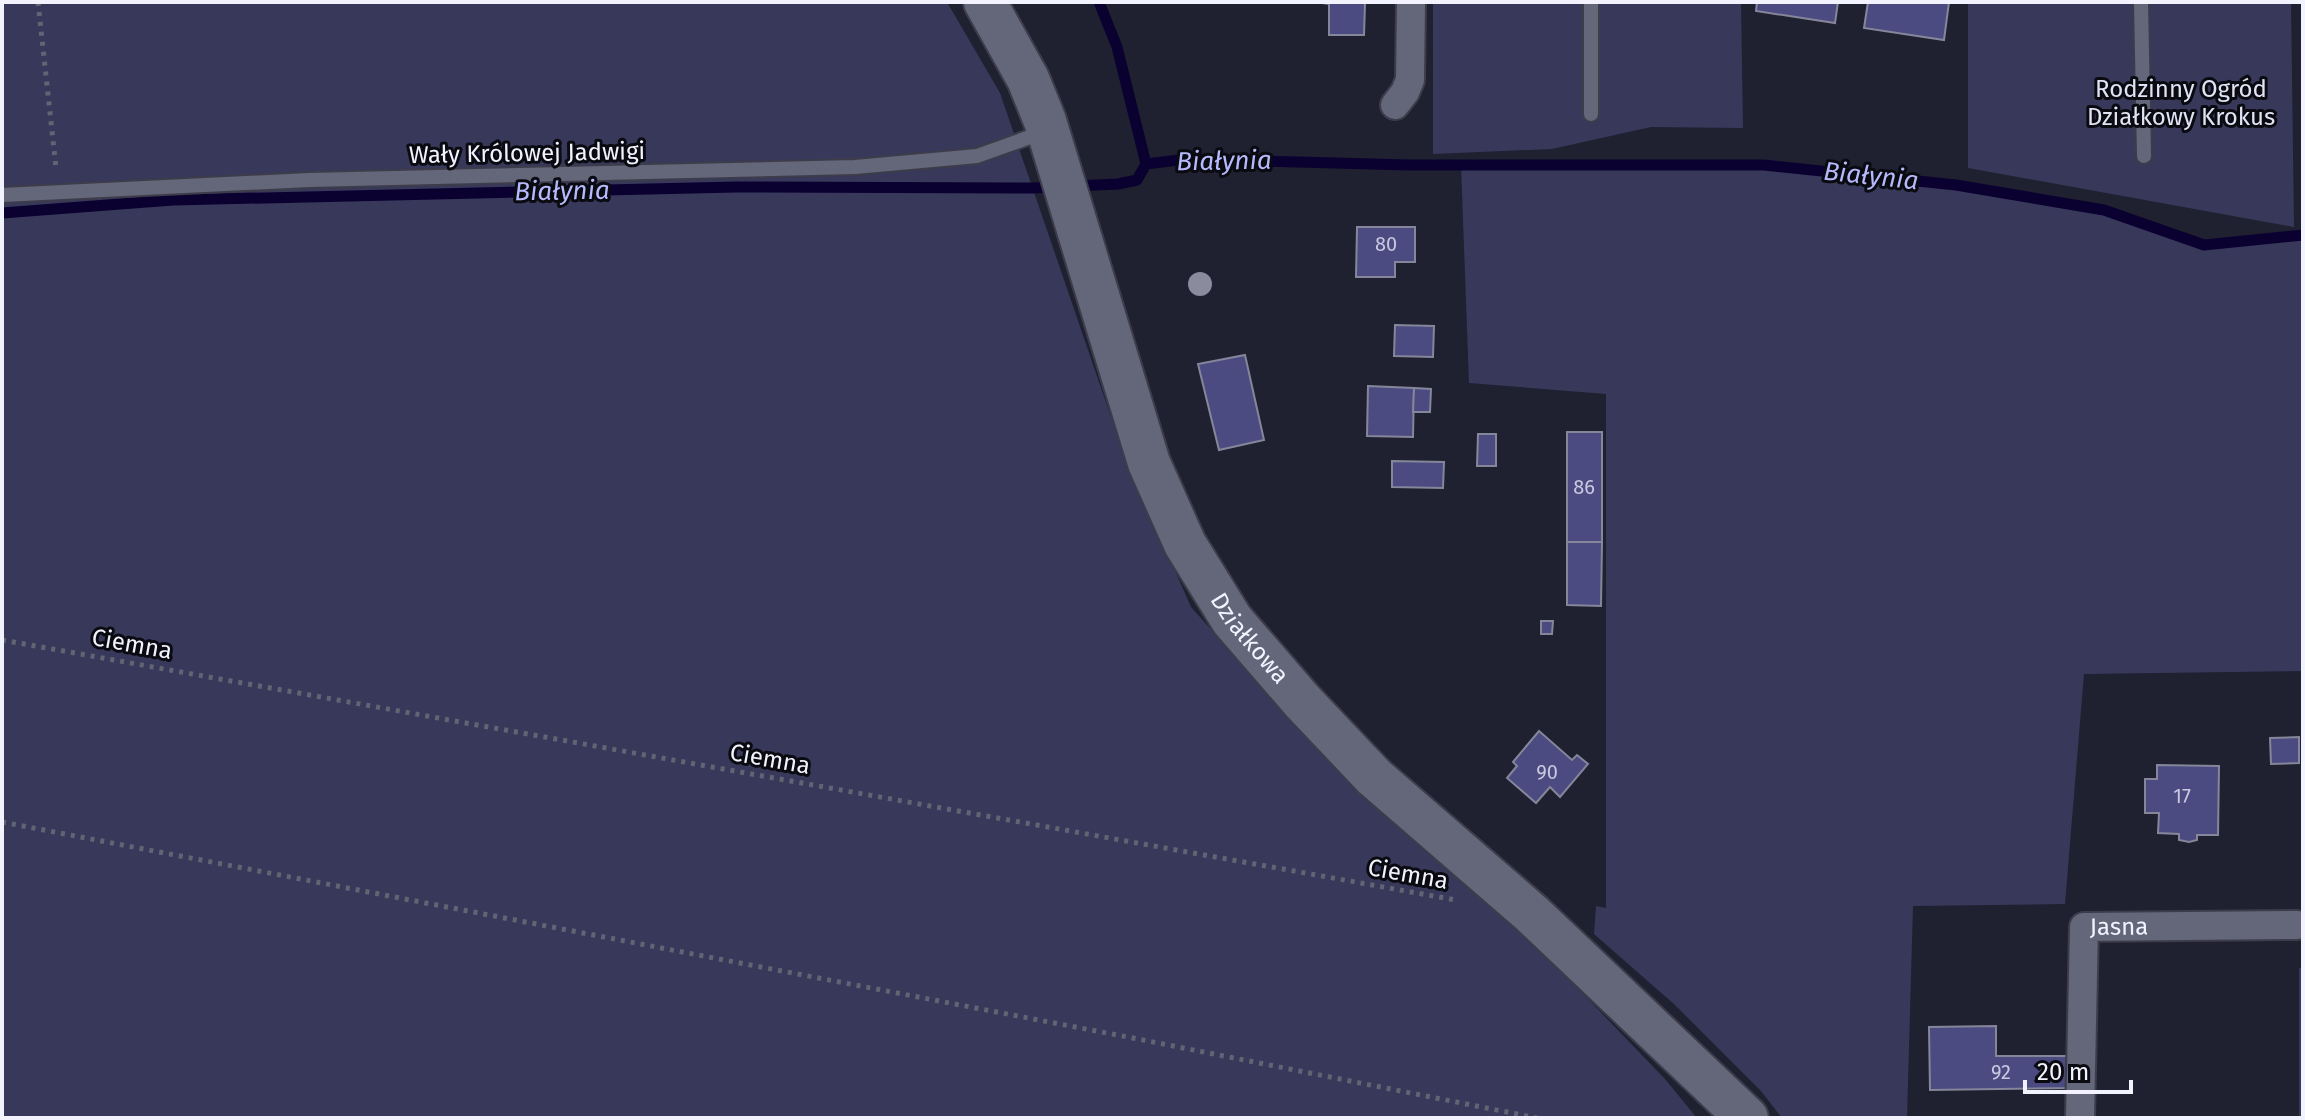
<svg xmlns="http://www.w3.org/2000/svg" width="2305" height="1120" viewBox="0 0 2305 1120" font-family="'Fira Sans',sans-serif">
<rect width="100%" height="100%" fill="#1f2030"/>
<g fill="#38385b">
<polygon points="2,2 947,2 1000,93 1124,455 1191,607 1340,773 1542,951 1665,1079 1697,1118 2,1118"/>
<polygon points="1433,2 1741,2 1743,128 1651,127 1552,149 1433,154"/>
<polygon points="1968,2 2291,2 2294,227 1968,168"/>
<polygon points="1461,165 1764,165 1956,185 2103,210 2204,245 2303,235 2303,671 2084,674 2065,904 1913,906 1907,1118 1782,1118 1761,1091 1675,1005 1594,934 1596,906 1606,908 1606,394 1469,383"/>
<rect x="2299" y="968" width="4" height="150"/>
</g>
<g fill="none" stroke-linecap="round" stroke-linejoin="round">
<g stroke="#0b0130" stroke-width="11">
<polyline points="1099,2 1117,47 1146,164"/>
<polyline points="2,213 173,200 736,187 1032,188 1118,184 1137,180 1146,164 1187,159 1409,165 1764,165 1956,185 2104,210 2204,245 2303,235"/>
</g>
</g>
<g fill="#4b4b82" stroke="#85869a" stroke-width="2">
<polygon points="1315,2 1378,2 1378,3 1365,3 1364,35 1329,35 1329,4"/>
<polygon points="1757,2 1838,2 1835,23 1756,11"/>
<polygon points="1868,2 1949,2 1944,40 1864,28"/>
<polygon points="1357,227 1415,227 1415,262 1395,262 1395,277 1356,277"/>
<polygon points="1395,325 1434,326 1433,357 1394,356"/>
<polygon points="1245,355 1264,440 1219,450 1198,364"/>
<polygon points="1368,386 1414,388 1413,437 1367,436"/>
<polygon points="1414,388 1431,389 1430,412 1413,412"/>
<rect x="1567" y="432" width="35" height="110"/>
<polygon points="1478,434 1496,434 1496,466 1477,466"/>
<polygon points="1392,461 1444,462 1443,488 1392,487"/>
<polygon points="1567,542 1602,542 1601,606 1567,605"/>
<polygon points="1541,621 1553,621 1552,634 1541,634"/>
<polygon points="1539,731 1572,760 1577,755 1588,764 1560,797 1550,787 1536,803 1507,778 1517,766 1513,762"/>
<polygon points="2299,737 2299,763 2271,764 2270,738"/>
<polygon points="2157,765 2219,766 2218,835 2197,835 2197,840 2189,842 2179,840 2179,834 2158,833 2159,813 2145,813 2145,779 2157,779"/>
<polygon points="1996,1026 1996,1056 2072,1056 2072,1088 1930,1090 1929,1027"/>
</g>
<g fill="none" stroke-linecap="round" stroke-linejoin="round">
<defs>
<g id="lane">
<polyline points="2141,2 2144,156"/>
<polyline points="1591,114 1591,2"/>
<polyline points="2,195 309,180 855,167 977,156 1044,132"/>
</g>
<g id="street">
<polyline points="1395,105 1405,92 1410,80 1411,2"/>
<path id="s1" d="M 2080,1118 L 2084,927 L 2297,925"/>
</g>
<g id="secondary">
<path id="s2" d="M 985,2 L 1028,79 L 1045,121 L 1149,463 L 1185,544 L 1232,620 L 1302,701 L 1374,777 L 1532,914 L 1747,1118"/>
</g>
</defs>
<use href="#lane" stroke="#3c3c4b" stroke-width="18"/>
<use href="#street" stroke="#3c3c4b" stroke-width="32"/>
<use href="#secondary" stroke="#3c3c4b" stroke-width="46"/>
<g stroke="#636473" stroke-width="5" stroke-dasharray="4 6" stroke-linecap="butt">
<polyline points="38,2 56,168"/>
<polyline points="2,640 1456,900"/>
<polyline points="2,822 1138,1039 1537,1118"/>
</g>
<use href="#lane" stroke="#646679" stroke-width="14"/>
<use href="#street" stroke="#646679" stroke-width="28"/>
<use href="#secondary" stroke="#646679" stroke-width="42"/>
</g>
<circle fill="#8a8b9c" cx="1200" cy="284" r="12"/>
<g text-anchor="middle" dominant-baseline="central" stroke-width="6" stroke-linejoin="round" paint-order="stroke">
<g font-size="20" fill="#c8c9e0">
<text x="1386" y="244">80</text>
<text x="1584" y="487">86</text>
<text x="1547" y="772">90</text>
<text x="2182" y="796">17</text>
<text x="2001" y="1072">92</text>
</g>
<g font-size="24" fill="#e1e2f4" stroke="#0a0a11">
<text x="2181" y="89">Rodzinny Ogród<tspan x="2181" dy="28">Działkowy Krokus</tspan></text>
</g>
<g font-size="24" fill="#f2f3ff" stroke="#0a0a11">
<text transform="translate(527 153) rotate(-1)">Wały Królowej Jadwigi</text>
<text stroke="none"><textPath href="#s2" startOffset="694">Działkowa</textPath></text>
<text transform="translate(132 644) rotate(10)">Ciemna</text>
<text transform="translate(770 759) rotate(10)">Ciemna</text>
<text transform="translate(1408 874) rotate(10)">Ciemna</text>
<text stroke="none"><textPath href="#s1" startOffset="226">Jasna</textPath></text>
</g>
<g font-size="26" font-style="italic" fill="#b6b9fc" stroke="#0a0a11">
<text transform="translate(1224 161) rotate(-1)">Białynia</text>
<text transform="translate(1871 176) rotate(6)">Białynia</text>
<text transform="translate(562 191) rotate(-1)">Białynia</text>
</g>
</g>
<rect width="2305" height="1120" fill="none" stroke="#f2f3ff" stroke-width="8"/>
<path d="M2025 1080v12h106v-12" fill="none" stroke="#f2f3ff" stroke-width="4"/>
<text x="2037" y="1080" font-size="24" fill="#f2f3ff" stroke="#0a0a11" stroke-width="6" paint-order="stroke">20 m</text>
</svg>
